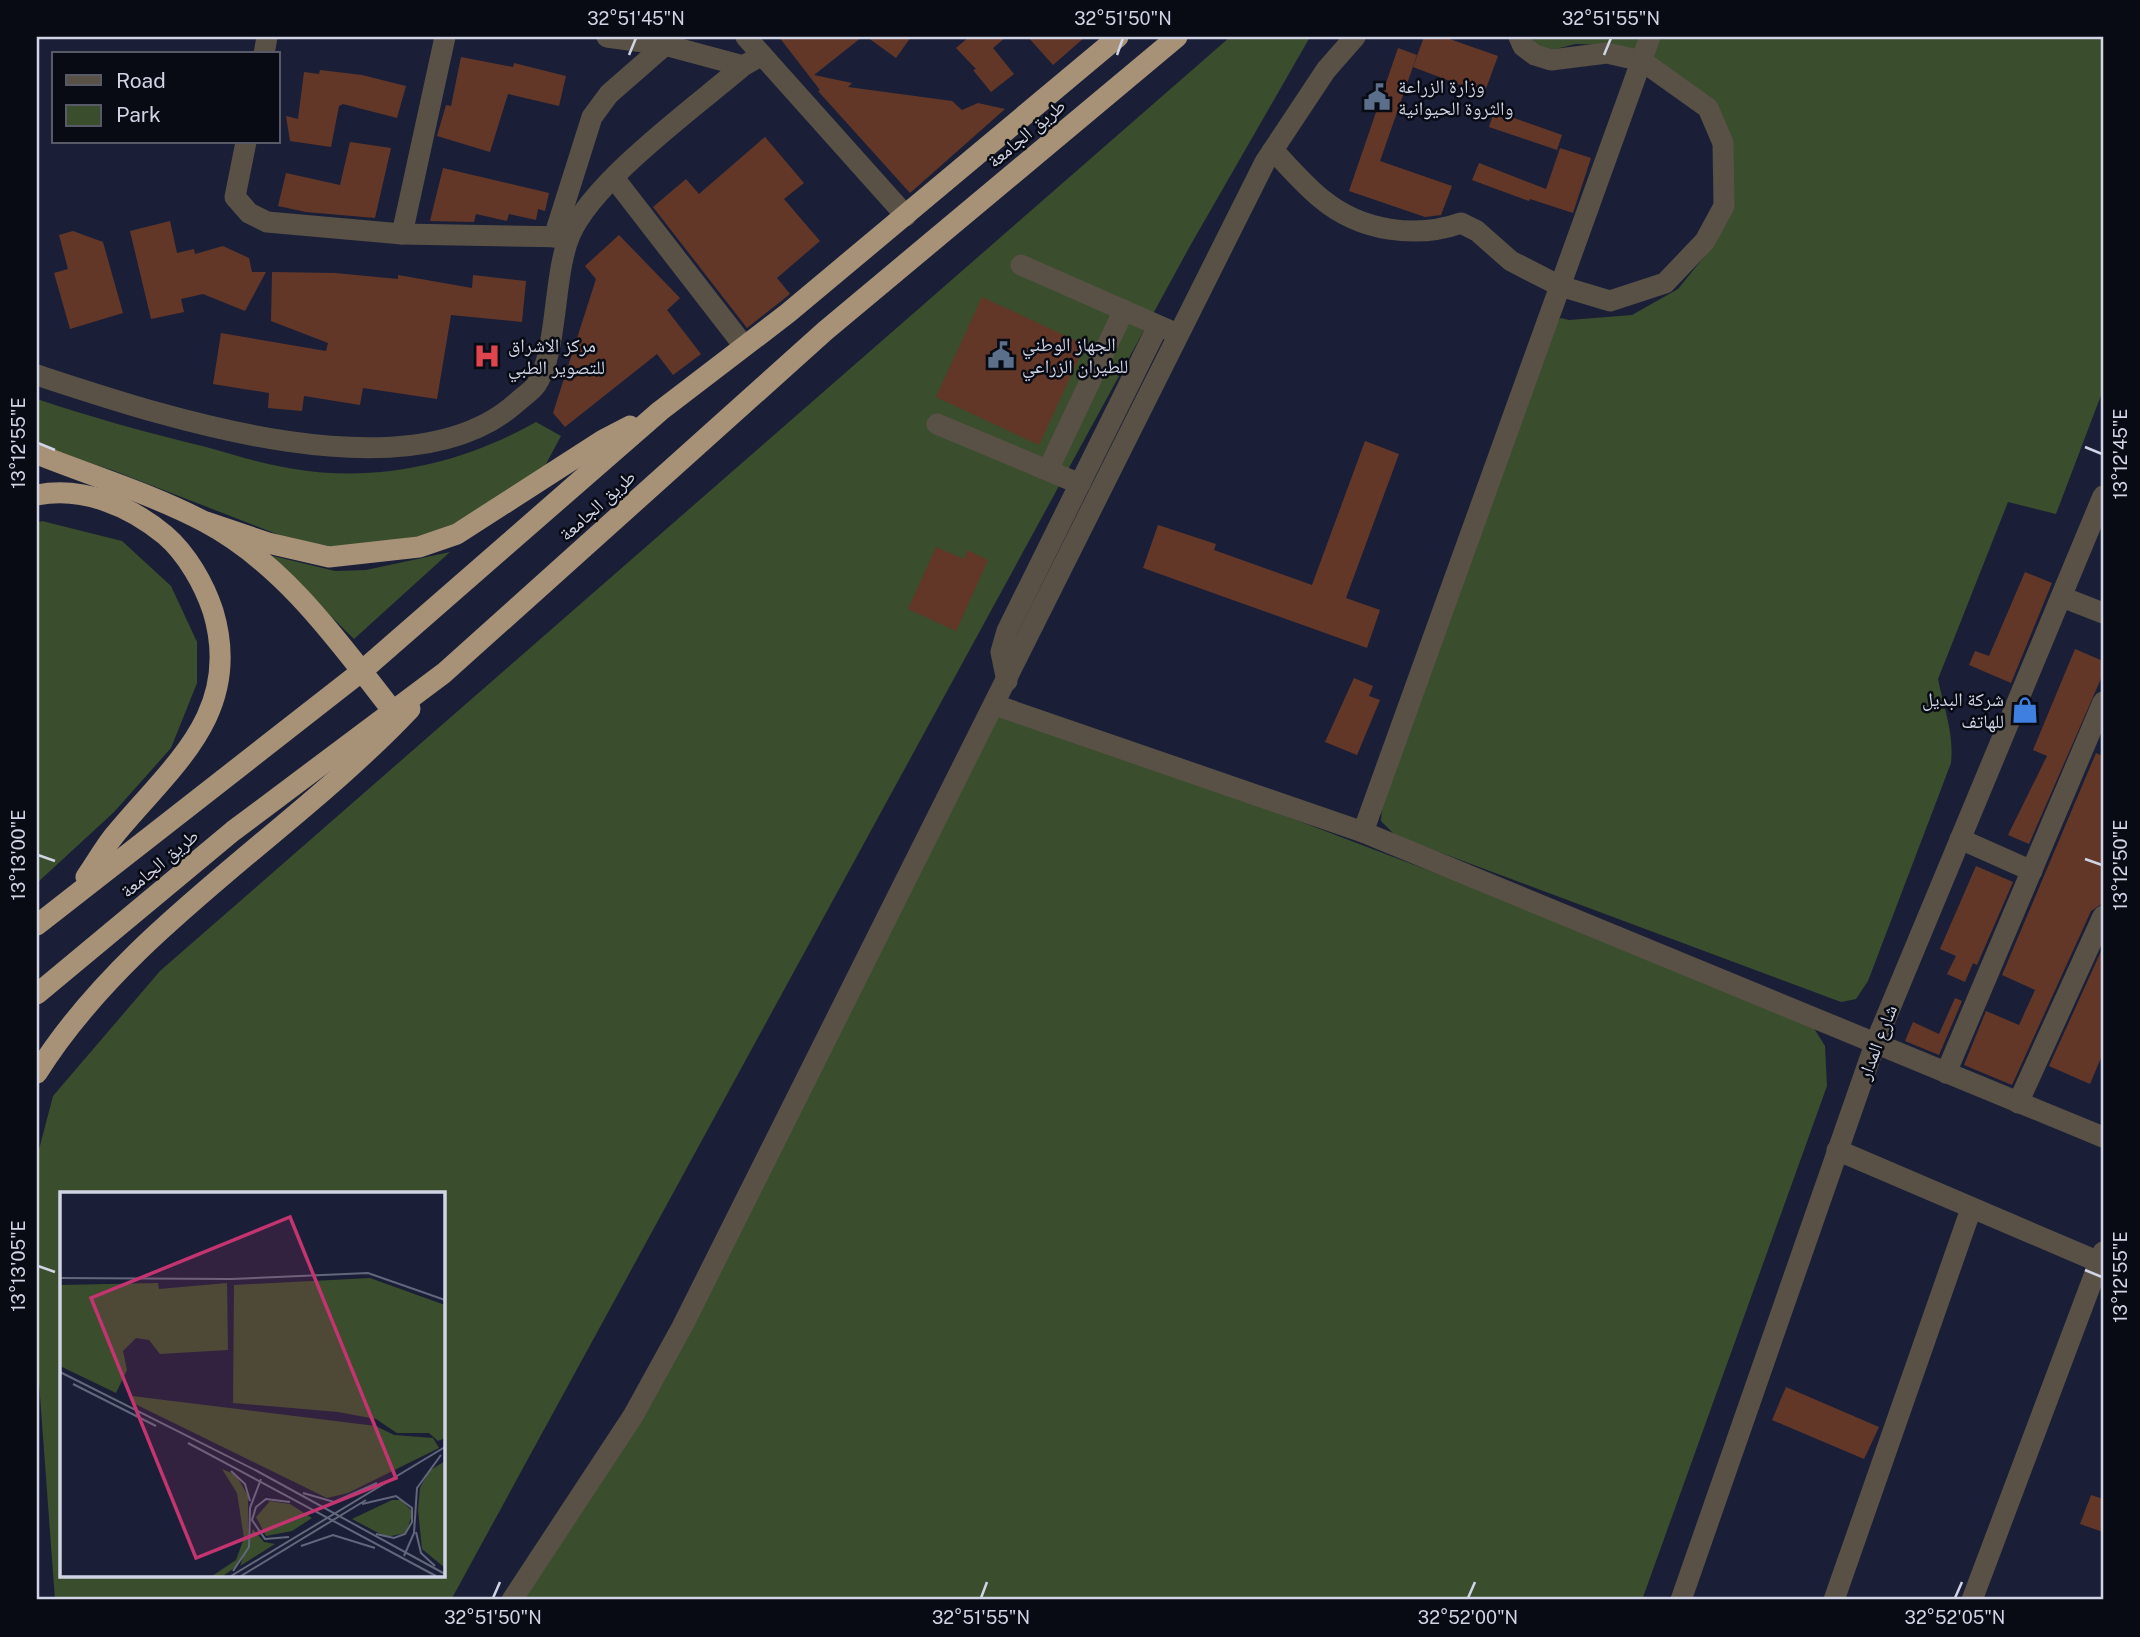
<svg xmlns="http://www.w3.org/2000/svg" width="2140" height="1637" viewBox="0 0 2140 1637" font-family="'Public Sans','Noto Naskh Arabic',sans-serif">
<rect width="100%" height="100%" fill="#1a1f37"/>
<g fill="#3a4d2c" fill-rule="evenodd">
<path d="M 1230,37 L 1310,37 L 1190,246 L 451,1600 L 55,1600 L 37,1355 L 37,1157 L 53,1096 L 160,971 ZM 61,1194 L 443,1194 L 443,1576 L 61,1576 Z"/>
<path d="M 1519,37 L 2103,37 L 2103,390 L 2056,514 L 2008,502 L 1938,679 C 1944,710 1954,731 1951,763 L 1868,981 L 1856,999 L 1841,1002 L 1396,836 L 1381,821 L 1383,792 L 1550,326 L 1561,318 L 1569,320 L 1632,315 L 1678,289 L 1712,247 L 1726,203 L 1708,111 L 1607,45 L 1576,44 L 1543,52 Z"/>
<path d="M 37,399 C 93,418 149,433 206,447 C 235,455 265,465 294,469 C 378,483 462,464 536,422 L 561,436 L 539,477 L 426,540 L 334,547 L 292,540 L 112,470 L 37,446 Z"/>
<polygon points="42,521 122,541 171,586 197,642 197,683 171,748 114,812 37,883 37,523"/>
<polygon points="450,552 354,639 269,555 335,571 366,570"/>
<polygon points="995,705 1805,1014 1825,1046 1827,1086 1642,1600 512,1600 633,1416"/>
</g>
<g fill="#633728">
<polygon points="779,37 862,37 814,75 852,83 848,87 952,101 962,110 978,103 1005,109 910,193 818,91 820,90"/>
<polygon points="867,37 911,37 896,58"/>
<polygon points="969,37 1006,37 993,48 1014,74 991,92 973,70 976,69 956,48"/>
<polygon points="1028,37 1085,37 1053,65"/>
<polygon points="1424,37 1444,37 1498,56 1484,94 1413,67"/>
<polygon points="1398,48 1417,55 1380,161 1452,186 1441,215 1425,217 1349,191"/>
<polygon points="461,57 513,67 514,63 566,76 559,106 508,94 490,152 437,136 446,105 451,106"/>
<polygon points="320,70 362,75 406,86 397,118 343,104 339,106 331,147 290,141 286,116 298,119 304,72 319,74"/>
<polygon points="1494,111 1562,135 1557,150 1489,127"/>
<polygon points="765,137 804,183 784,199 820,241 777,278 790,294 747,328 653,207 686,179 699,194"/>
<polygon points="350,142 391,148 375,218 306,212 278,206 286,173 340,185"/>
<polygon points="1560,148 1591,158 1573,213 1530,199 1529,201 1472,180 1479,163 1546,189"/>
<polygon points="443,168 549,193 545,211 538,209 536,220 509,214 507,221 476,214 474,222 430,221"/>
<polygon points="170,221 177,253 194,249 195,254 223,246 249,258 252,272 266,272 245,311 203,294 181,299 184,312 151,319 130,231"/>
<polygon points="73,231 103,242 123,313 70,329 54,273 68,269 59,235"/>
<polygon points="619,235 680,298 667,310 701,354 673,375 657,354 565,427 553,413 596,279 585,266"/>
<polygon points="272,272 335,273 398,279 398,275 472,288 473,275 526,281 522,322 451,315 437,399 363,388 360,405 304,396 302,411 268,408 269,393 213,384 221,333 326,351 328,343 271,321"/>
<polygon points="982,297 1085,345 1039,445 936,397"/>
<polygon points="1365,441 1399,454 1346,598 1380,610 1367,648 1143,568 1158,525 1216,544 1214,550 1312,585"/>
<polygon points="936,547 964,559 967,550 988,560 956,631 908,609"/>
<polygon points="2025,572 2052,583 2011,683 1969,665 1975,651 1989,656"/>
<polygon points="2075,649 2103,661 2103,674 2029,844 2008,835 2047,756 2033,750"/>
<polygon points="1354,678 1373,686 1369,696 1380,700 1357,755 1325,742"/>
<polygon points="2096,753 2103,756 2103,903 2091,911 2012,1085 1964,1065 1986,1011 2019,1025 2035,990 2002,975"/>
<polygon points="1976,866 2013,882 1977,965 1973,963 1965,982 1947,974 1956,956 1940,949"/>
<polygon points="2103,947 2103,1053 2090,1084 2049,1066"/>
<polygon points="1955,998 1962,1001 1939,1055 1905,1041 1913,1022 1939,1034"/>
<polygon points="1786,1387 1879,1427 1864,1459 1772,1420"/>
<polygon points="2091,1495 2103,1499 2103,1532 2080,1524"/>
</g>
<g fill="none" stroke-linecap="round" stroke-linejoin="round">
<g stroke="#595146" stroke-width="21">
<polyline points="607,37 665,45 743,66"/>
<polyline points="746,37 906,216"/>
<polyline points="264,54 267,37"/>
<polyline points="246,142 235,197 249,213 267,222 402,234 569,237"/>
<path d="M 1273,150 C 1289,167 1305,186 1323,200 C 1361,231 1416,239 1461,223 L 1477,231 L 1511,261 L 1560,286 L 1610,301 L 1665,283 L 1705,241 L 1724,206 L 1723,143 L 1708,108 L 1642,61 L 1607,53 L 1551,60 L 1535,55 L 1523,46 L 1519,37"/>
<polyline points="614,178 744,346"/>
<polyline points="402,234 445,37"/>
<polyline points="554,237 592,117 609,94 665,45"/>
<polyline points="1021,265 1171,331"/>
<path d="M 37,375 C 159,415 407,500 516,403 C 522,397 531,392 536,385 C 558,353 553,274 570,235 C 593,181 695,107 743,66 L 762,55"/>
<polyline points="937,424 1080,484"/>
<polyline points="1048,470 1124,310"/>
<polyline points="2062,597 2103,613"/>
<polyline points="1007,681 1001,652 1007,631 1158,326"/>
<polyline points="995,705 1363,832 2103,1137"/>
<polyline points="1363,832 1650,37"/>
<polyline points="1960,839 2032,871"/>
<polyline points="1946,1073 2103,702"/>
<polyline points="2018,1103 2103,916"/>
<polyline points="1837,1150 2099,1262"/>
<polyline points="512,1600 633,1416 682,1327 1265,162 1326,70 1355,37"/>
<polyline points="1681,1600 1875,1044 2103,496"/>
<polyline points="1834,1600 1971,1209"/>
<polyline points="1972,1600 2103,1252"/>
</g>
<g stroke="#a79278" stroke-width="21">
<path d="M 37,454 C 92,476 152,494 205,522 C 284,564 339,642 392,710"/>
<path d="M 37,495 C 83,486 130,506 165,535 C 187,554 204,584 213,611 C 244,714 170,767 113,837 C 103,850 95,864 86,877"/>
<polyline points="206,522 268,543 329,557 419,547 457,534 603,440 630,426"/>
<polyline points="37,925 362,671 660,411 788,313 1118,37"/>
<polyline points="37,994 233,831 444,673 825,331 1177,37"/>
<path d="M 37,1073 C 127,929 293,833 410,709"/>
</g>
</g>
<path fill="none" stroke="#d0d4e4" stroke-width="2.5" d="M 629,55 L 636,38M 1117,55 L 1123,38M 1604,55 L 1611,38M 38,443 L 55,450M 2085,447 L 2102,454M 38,855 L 55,861M 2085,859 L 2102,865M 38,1266 L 55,1272M 2085,1270 L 2102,1277M 493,1598 L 500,1582M 981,1598 L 987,1582M 1468,1598 L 1475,1582M 1955,1598 L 1962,1582"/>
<defs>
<symbol id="civic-bare" viewBox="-9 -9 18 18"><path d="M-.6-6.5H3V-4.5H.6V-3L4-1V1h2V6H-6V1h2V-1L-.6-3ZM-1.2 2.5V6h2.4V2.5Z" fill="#5c6f8a" stroke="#080a14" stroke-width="2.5" paint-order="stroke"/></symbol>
<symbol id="hospital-bare" viewBox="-9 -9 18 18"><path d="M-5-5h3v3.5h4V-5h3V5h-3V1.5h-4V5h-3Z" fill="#e0444e" stroke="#080a14" stroke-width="2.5" paint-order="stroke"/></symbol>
<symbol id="shop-bare" viewBox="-9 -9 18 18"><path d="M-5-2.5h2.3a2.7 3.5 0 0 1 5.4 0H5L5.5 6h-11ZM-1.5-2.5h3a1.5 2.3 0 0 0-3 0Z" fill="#3f7fe0" stroke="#080a14" stroke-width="2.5" paint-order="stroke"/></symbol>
</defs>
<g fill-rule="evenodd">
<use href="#civic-bare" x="1358" y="78" width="38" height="38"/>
<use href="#civic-bare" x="982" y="336" width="38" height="38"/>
<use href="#hospital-bare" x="468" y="337" width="38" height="38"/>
<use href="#shop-bare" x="2006" y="691" width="38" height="38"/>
</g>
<g text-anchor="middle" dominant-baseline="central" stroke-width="5" stroke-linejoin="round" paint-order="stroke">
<g font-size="19" fill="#d0d4e4" stroke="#080a14" text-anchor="start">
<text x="1398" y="86">وزارة الزراعة<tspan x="1398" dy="22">والثروة الحيوانية</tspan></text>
<text x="1022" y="344">الجهاز الوطني<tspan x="1022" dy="22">للطيران الزراعي</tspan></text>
<text x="508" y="345">مركز الاشراق<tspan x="508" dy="22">للتصوير الطبي</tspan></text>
<text x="2004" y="699" text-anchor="end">شركة البديل<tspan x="2004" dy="22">للهاتف</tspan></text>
</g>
<g font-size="19" fill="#d0d4e4" stroke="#080a14">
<text transform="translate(1026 133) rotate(-40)">طريق الجامعة</text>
<text transform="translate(597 505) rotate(-42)">طريق الجامعة</text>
<text transform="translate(159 863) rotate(-40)">طريق الجامعة</text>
<text transform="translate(1877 1042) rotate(-69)">شارع المدار</text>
</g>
</g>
<g transform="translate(60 1192)">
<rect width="385" height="385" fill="#1a1f37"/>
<path d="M 310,86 L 385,113 L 385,246 L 378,249 L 369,241 L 337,241 L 316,227 L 278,220 L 173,211 L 174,93 ZM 98,91 L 99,97 L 167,91 L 168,158 L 100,162 L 89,148 L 76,146 L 63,159 L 67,178 L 56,201 L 0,174 L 0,93 ZM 72,204 L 316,234 L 334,243 L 373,246 L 379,256 L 288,301 L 267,306 L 71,210 ZM 385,269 L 385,376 L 362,357 L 358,318 L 360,296 L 369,279 ZM 162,277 L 176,283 L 188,304 L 188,354 L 177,374 L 163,384 L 152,384 L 176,368 L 184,346 L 177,301 ZM 332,308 L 341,308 L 353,320 L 346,341 L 326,345 L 292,327 ZM 210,309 L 230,312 L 252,326 L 232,339 L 206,344 L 196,325 ZM 193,337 L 204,350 L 215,352 L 180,374 Z" fill="#3a4d2c"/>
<path fill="none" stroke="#63677c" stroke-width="2" d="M 0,86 L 171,87 L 308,81 L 385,108M 0,180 L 197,279 L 385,382M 13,192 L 96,234M 128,251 L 376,384M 171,279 L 185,292 L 190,309M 243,301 L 274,310 L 317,291M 302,312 L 336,304 L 352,316 L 352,330 L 345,342 L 334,346 L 316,342M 356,340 L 361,361 L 375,374M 229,345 L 205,347 L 192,328 L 196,315 L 206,307 L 230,310M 241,354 L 273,343 L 315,356M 344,364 L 354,341 L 357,296 L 381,263M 173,379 L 189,355 L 190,316 L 201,287M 171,384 L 385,255M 181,384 L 306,308"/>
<path fill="#c43470" fill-opacity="0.15" stroke="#c43470" stroke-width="3.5" d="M 230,25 L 336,286 L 136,366 L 31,106 Z"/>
<rect width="385" height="385" fill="none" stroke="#d0d4e4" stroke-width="3.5"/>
</g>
<rect width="2140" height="1637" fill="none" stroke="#080a14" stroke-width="77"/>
<rect x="52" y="52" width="228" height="91" fill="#080a14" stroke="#585b67" stroke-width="2"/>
<rect x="66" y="75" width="35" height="10" fill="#595146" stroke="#585b67" stroke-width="2"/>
<text x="116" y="88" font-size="21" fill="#d0d4e4">Road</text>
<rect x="66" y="105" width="35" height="21" fill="#3a4d2c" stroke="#585b67" stroke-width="2"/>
<text x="116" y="122" font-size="21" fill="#d0d4e4">Park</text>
<rect x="38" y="38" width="2064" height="1560" fill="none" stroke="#d0d4e4" stroke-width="2.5"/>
<g font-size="18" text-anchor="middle" fill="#d0d4e4">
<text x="636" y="25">32°51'45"N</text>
<text x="1123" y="25">32°51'50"N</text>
<text x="1611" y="25">32°51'55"N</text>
<text transform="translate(19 443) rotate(-90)" y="6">13°12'55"E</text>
<text transform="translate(2121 454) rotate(-90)" y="6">13°12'45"E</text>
<text transform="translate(19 855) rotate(-90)" y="6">13°13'00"E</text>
<text transform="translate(2121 865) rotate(-90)" y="6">13°12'50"E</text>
<text transform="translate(19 1266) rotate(-90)" y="6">13°13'05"E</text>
<text transform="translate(2121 1277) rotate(-90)" y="6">13°12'55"E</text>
<text x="493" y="1624">32°51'50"N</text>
<text x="981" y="1624">32°51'55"N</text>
<text x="1468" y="1624">32°52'00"N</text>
<text x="1955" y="1624">32°52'05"N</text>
</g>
</svg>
